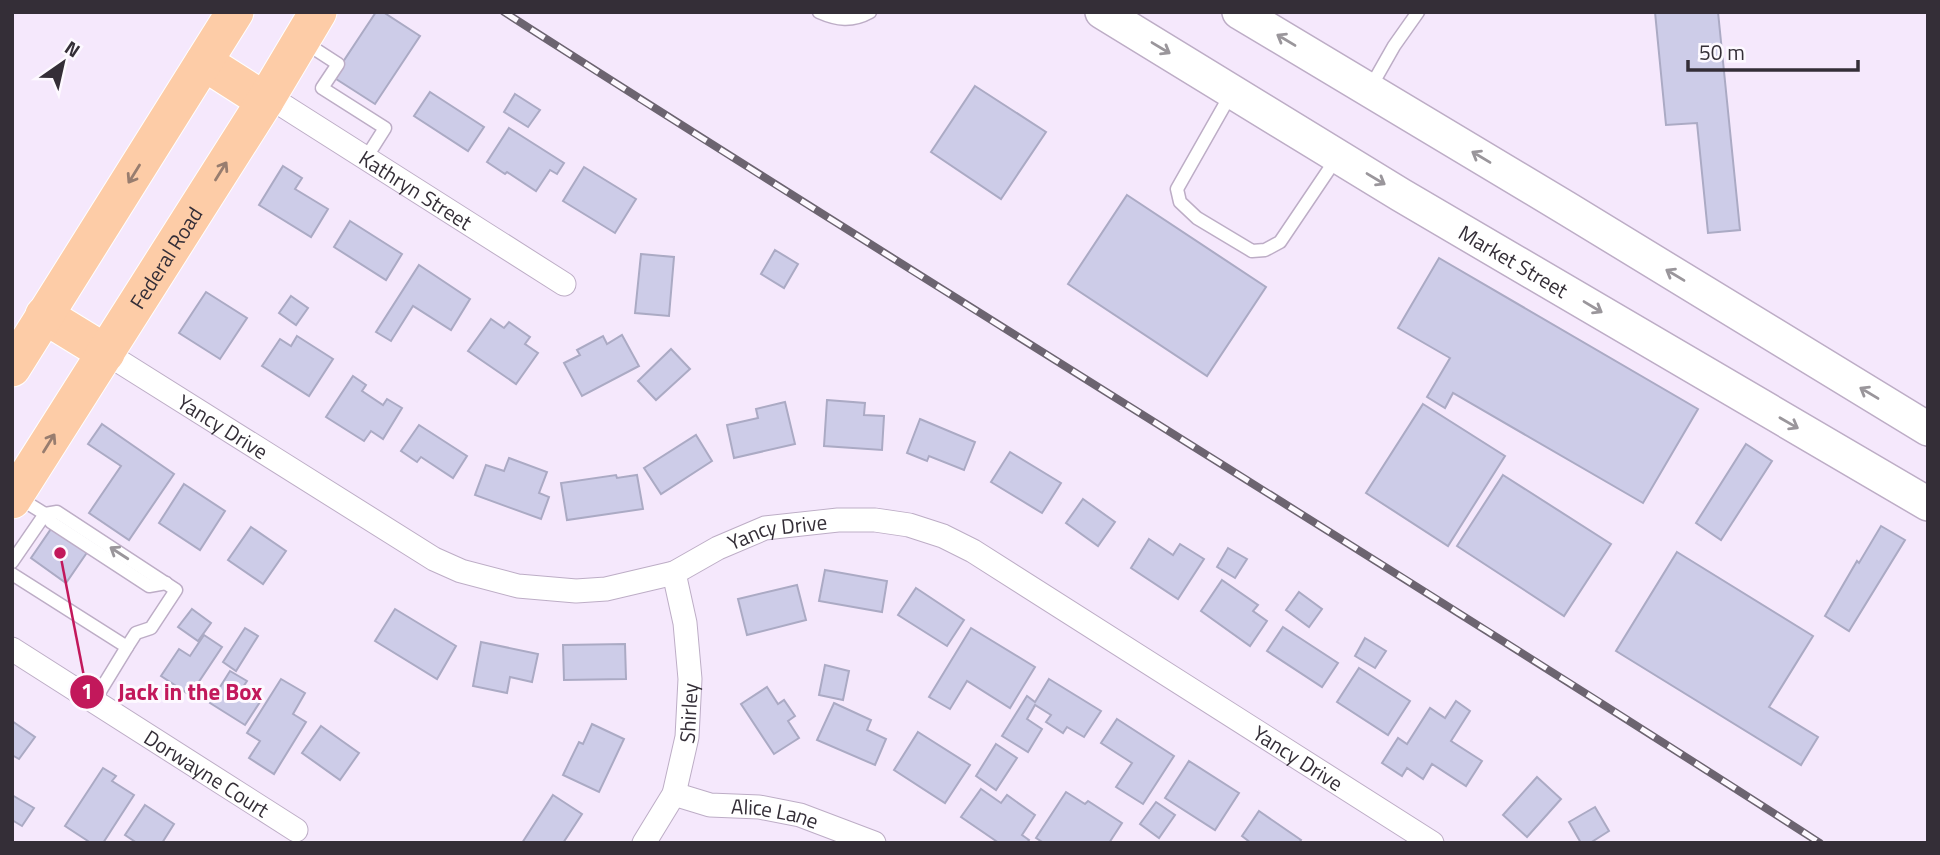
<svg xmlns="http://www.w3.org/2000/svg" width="1940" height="855" viewBox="0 0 1940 855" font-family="'Titillium Web',sans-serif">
<rect width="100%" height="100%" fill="#f5e8fc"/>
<g fill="#cdcce8" stroke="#abaac4" stroke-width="2">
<polygon points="376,12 383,12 420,36 375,104 333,77"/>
<polygon points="1655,12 1718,12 1740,230 1708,233 1697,123 1666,125"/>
<polygon points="975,86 1046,132 1001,199 931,152"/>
<polygon points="430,92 484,127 468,151 414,116"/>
<polygon points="515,94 540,110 528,127 504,112"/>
<polygon points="509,128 564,163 557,174 550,170 536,191 507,172 505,174 487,162"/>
<polygon points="283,166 302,178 295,189 328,209 311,237 259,205"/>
<polygon points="584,167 636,199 615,233 563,201"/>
<polygon points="1127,195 1266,287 1207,376 1068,284"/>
<polygon points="350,221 402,254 386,280 334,247"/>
<polygon points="775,250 798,264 784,288 761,274"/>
<polygon points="641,254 674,257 669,316 635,313"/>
<polygon points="1439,258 1698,409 1643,503 1453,393 1445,408 1427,397 1450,358 1398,328"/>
<polygon points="419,265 470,299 451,330 413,306 391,341 376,332"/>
<polygon points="206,292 247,318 220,359 179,333"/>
<polygon points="291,296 308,308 296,325 279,313"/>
<polygon points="491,319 504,328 509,322 530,337 525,344 538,353 516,384 468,351"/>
<polygon points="622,335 639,366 582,396 564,363 580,355 577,350 603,336 607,344"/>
<polygon points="297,336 333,359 309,396 262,366 280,339 291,346"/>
<polygon points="671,349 690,369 656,400 638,381"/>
<polygon points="353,376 366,385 362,391 383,405 387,399 402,408 383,439 371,431 364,441 326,417"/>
<polygon points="827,400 865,403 864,415 884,416 882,450 824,446"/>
<polygon points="785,402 795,444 734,458 727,425 758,418 756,409"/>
<polygon points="1423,404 1505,456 1448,546 1366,493"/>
<polygon points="920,419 975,442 964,470 929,456 927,461 907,453"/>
<polygon points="102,424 174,474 129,540 89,513 121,466 88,444"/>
<polygon points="419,425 467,456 453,478 421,457 417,462 401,451"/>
<polygon points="696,435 712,461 661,494 644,468"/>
<polygon points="1746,444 1772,461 1721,540 1696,523"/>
<polygon points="1010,452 1061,483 1042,513 991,482"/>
<polygon points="509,458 547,472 539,493 549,497 541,519 475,495 486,465 504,471"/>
<polygon points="616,475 617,478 637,475 643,509 567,520 561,483"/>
<polygon points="1503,475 1611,544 1564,616 1457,546"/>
<polygon points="184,484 225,511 200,550 159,523"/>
<polygon points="1083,499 1115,522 1098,546 1066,523"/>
<polygon points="53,526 88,551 66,583 31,558"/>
<polygon points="1881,526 1905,540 1849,631 1825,616 1857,561 1859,563"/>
<polygon points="251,527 286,551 263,584 228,560"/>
<polygon points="1149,539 1173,555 1180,544 1204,559 1178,599 1131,568"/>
<polygon points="1228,548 1247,559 1235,578 1217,567"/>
<polygon points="1677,552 1813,636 1769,707 1818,737 1801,765 1616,651"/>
<polygon points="825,570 887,581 882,612 819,601"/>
<polygon points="1222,580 1258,605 1253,611 1267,621 1250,646 1201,611"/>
<polygon points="797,585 806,620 747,635 738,599"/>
<polygon points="916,588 964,620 947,646 898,615"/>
<polygon points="1299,592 1322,609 1309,627 1286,610"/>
<polygon points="192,609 211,623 198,641 178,627"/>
<polygon points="395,609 456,646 437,679 375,641"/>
<polygon points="1283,627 1338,663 1322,687 1267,651"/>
<polygon points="245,628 258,636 236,671 223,662"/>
<polygon points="971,628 1035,667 1010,708 967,681 950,709 929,697"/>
<polygon points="204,635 222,647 190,695 161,676 179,649 190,656"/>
<polygon points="1365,638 1386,651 1375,668 1355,656"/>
<polygon points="481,642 538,654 532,682 510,677 507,693 473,686"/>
<polygon points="625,644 626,679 564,680 563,645"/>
<polygon points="825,665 849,671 843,700 819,695"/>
<polygon points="1359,668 1410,701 1388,735 1337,702"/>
<polygon points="230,671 247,681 241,690 260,702 245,725 210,703"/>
<polygon points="281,679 305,693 293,714 306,722 274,774 249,758 260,741 247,733"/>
<polygon points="1049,679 1101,711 1084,737 1067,727 1063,733 1046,722 1051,715 1035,705 1027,719 1042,729 1028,752 1002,736 1027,696 1035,702"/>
<polygon points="767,687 778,704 784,700 795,716 788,721 799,738 774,754 741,704"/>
<polygon points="1456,701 1470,711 1451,741 1482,761 1466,786 1432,764 1423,779 1407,768 1402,776 1382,763 1398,738 1407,744 1430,708 1445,718"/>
<polygon points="834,703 871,720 867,730 886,739 875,765 817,740"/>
<polygon points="1117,719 1174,756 1143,804 1116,787 1132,763 1101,743"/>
<polygon points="12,721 35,737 19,759 12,755"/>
<polygon points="592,724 624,739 599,792 563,775 579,742 583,744"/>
<polygon points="321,726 359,753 340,780 302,753"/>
<polygon points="918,732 970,765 945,803 894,770"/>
<polygon points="996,744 1017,758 996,790 976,776"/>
<polygon points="1189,761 1239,793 1215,830 1165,798"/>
<polygon points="103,768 116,776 112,781 134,795 103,843 91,843 65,826"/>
<polygon points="1537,777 1561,799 1527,837 1503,815"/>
<polygon points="981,789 1001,803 1007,795 1035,815 1022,835 1029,840 1027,843 999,843 961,817"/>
<polygon points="1066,792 1085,804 1088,801 1122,823 1109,843 1044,843 1036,838"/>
<polygon points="12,795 34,808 22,826 12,820"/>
<polygon points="553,795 582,814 563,843 522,843"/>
<polygon points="1156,802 1175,815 1159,838 1140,824"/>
<polygon points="145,805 174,824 162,843 137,843 125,835"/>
<polygon points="1595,807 1609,831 1590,843 1581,843 1569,822"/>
<polygon points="1259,811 1301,840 1299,843 1251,843 1242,836"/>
</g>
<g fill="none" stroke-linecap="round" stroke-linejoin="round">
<defs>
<g id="service">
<path d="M 819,12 C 837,20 852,22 870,12"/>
<polyline points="304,42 338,64 322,88 385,128 366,158"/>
<polyline points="1369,90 1394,46 1418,12"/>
<polyline points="1232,92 1177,189 1180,202 1197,218 1252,251 1265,250 1280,242 1338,156"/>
<polyline points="16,496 45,514 51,522 149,586 166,583"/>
<polyline points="12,562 45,514 57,512 176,590 151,628 136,633 127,647"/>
<polyline points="12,574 127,647 94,701"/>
</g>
<g id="minor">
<path id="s1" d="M 268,96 L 564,284"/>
<path id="s2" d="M 106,353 L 434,559 L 461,571 L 518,586 L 576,591 L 606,589 L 674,573 L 718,548 L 765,528 L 838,520 L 875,520 L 909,525 L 943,536 L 973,551 L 1432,843"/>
<path id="s3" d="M 12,649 L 296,830"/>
<path id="s4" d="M 674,794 L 710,805 L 759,807 L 800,815 L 874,843"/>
<path id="s5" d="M 644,843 L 674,794 L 687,737 L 690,679 L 685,623 L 674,573"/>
</g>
<g id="secondary">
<path id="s6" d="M 1102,12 L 1401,195 L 1928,504"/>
<polyline points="1239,12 1566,208 1928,429"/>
</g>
<g id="primary">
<polyline points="204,62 265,101"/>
<polyline points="44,315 106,353"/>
<polyline points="12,368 235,12"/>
<path id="s7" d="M 12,500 L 265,101 L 318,12"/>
</g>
</defs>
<use href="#service" stroke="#bdadc6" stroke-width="15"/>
<use href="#minor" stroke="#bdadc6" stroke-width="25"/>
<use href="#secondary" stroke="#bdadc6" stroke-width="36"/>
<use href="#primary" stroke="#fff" stroke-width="39"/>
<use href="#service" stroke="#fff" stroke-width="12"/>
<use href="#minor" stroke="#fff" stroke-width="23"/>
<use href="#secondary" stroke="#fff" stroke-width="33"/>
<use href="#primary" stroke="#fdcca7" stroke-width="37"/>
<defs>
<path id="rail" d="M 504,12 C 941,292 1384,562 1820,843"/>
</defs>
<use href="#rail" stroke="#6c6470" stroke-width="8"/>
<use href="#rail" stroke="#fdf9ff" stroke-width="5" stroke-dasharray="16" stroke-linecap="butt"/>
</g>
<defs><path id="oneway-shaft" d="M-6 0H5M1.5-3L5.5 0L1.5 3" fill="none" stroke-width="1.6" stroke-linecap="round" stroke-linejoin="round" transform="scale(1.75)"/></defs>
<g stroke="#9a969b">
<use href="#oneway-shaft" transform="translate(1286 40) rotate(-149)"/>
<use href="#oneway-shaft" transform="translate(1161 48) rotate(31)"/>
<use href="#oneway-shaft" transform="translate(1481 157) rotate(-149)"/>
<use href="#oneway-shaft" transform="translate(1376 179) rotate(31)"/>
<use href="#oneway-shaft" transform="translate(1675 275) rotate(-149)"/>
<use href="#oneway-shaft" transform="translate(1593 307) rotate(31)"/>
<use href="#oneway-shaft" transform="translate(1869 393) rotate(-149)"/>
<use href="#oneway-shaft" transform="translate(1789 423) rotate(30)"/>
<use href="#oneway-shaft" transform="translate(119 553) rotate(-147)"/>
</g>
<g stroke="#987d6f">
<use href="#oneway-shaft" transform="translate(221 171) rotate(-58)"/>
<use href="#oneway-shaft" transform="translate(134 174) rotate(122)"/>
<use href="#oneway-shaft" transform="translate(49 443) rotate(-58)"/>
</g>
<g text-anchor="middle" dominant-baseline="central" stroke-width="6" stroke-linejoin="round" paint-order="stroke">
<g font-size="21" fill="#342e37" stroke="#fdf9ff">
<text stroke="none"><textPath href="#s1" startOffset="175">Kathryn Street</textPath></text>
<text stroke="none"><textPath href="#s7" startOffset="287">Federal Road</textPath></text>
<text stroke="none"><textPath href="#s6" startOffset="481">Market Street</textPath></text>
<text stroke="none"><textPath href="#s2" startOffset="138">Yancy Drive</textPath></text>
<text stroke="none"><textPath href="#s2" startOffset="747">Yancy Drive</textPath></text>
<text stroke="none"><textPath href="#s5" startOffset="140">Shirley</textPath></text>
<text stroke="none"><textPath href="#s2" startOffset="1335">Yancy Drive</textPath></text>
<text stroke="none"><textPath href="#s3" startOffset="231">Dorwayne Court</textPath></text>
<text stroke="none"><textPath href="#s4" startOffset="103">Alice Lane</textPath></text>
</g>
</g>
<path fill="none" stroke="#c2185b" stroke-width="2.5" d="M60 553L87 692"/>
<g fill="#c2185b" stroke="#fdf9ff" stroke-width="2.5">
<circle cx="60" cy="553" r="7"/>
<circle cx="87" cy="692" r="18"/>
</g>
<g font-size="21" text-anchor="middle" font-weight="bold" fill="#fff">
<text x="87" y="699">1</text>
</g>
<g font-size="23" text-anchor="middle" font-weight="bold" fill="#c2185b" stroke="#fdf9ff" stroke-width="6" stroke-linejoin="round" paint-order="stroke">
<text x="190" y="700">Jack in the Box</text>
</g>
<rect width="1940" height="855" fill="none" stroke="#342e37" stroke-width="28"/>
<g transform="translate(63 63) rotate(34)" stroke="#fdf9ff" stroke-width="5" paint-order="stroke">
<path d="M0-5L12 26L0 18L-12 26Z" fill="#342e37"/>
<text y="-10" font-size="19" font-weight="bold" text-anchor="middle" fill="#342e37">N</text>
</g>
<path d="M1688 60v10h170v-10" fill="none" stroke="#342e37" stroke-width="3.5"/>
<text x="1699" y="60" font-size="21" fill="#342e37" stroke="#fdf9ff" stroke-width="5" paint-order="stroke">50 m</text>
</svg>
